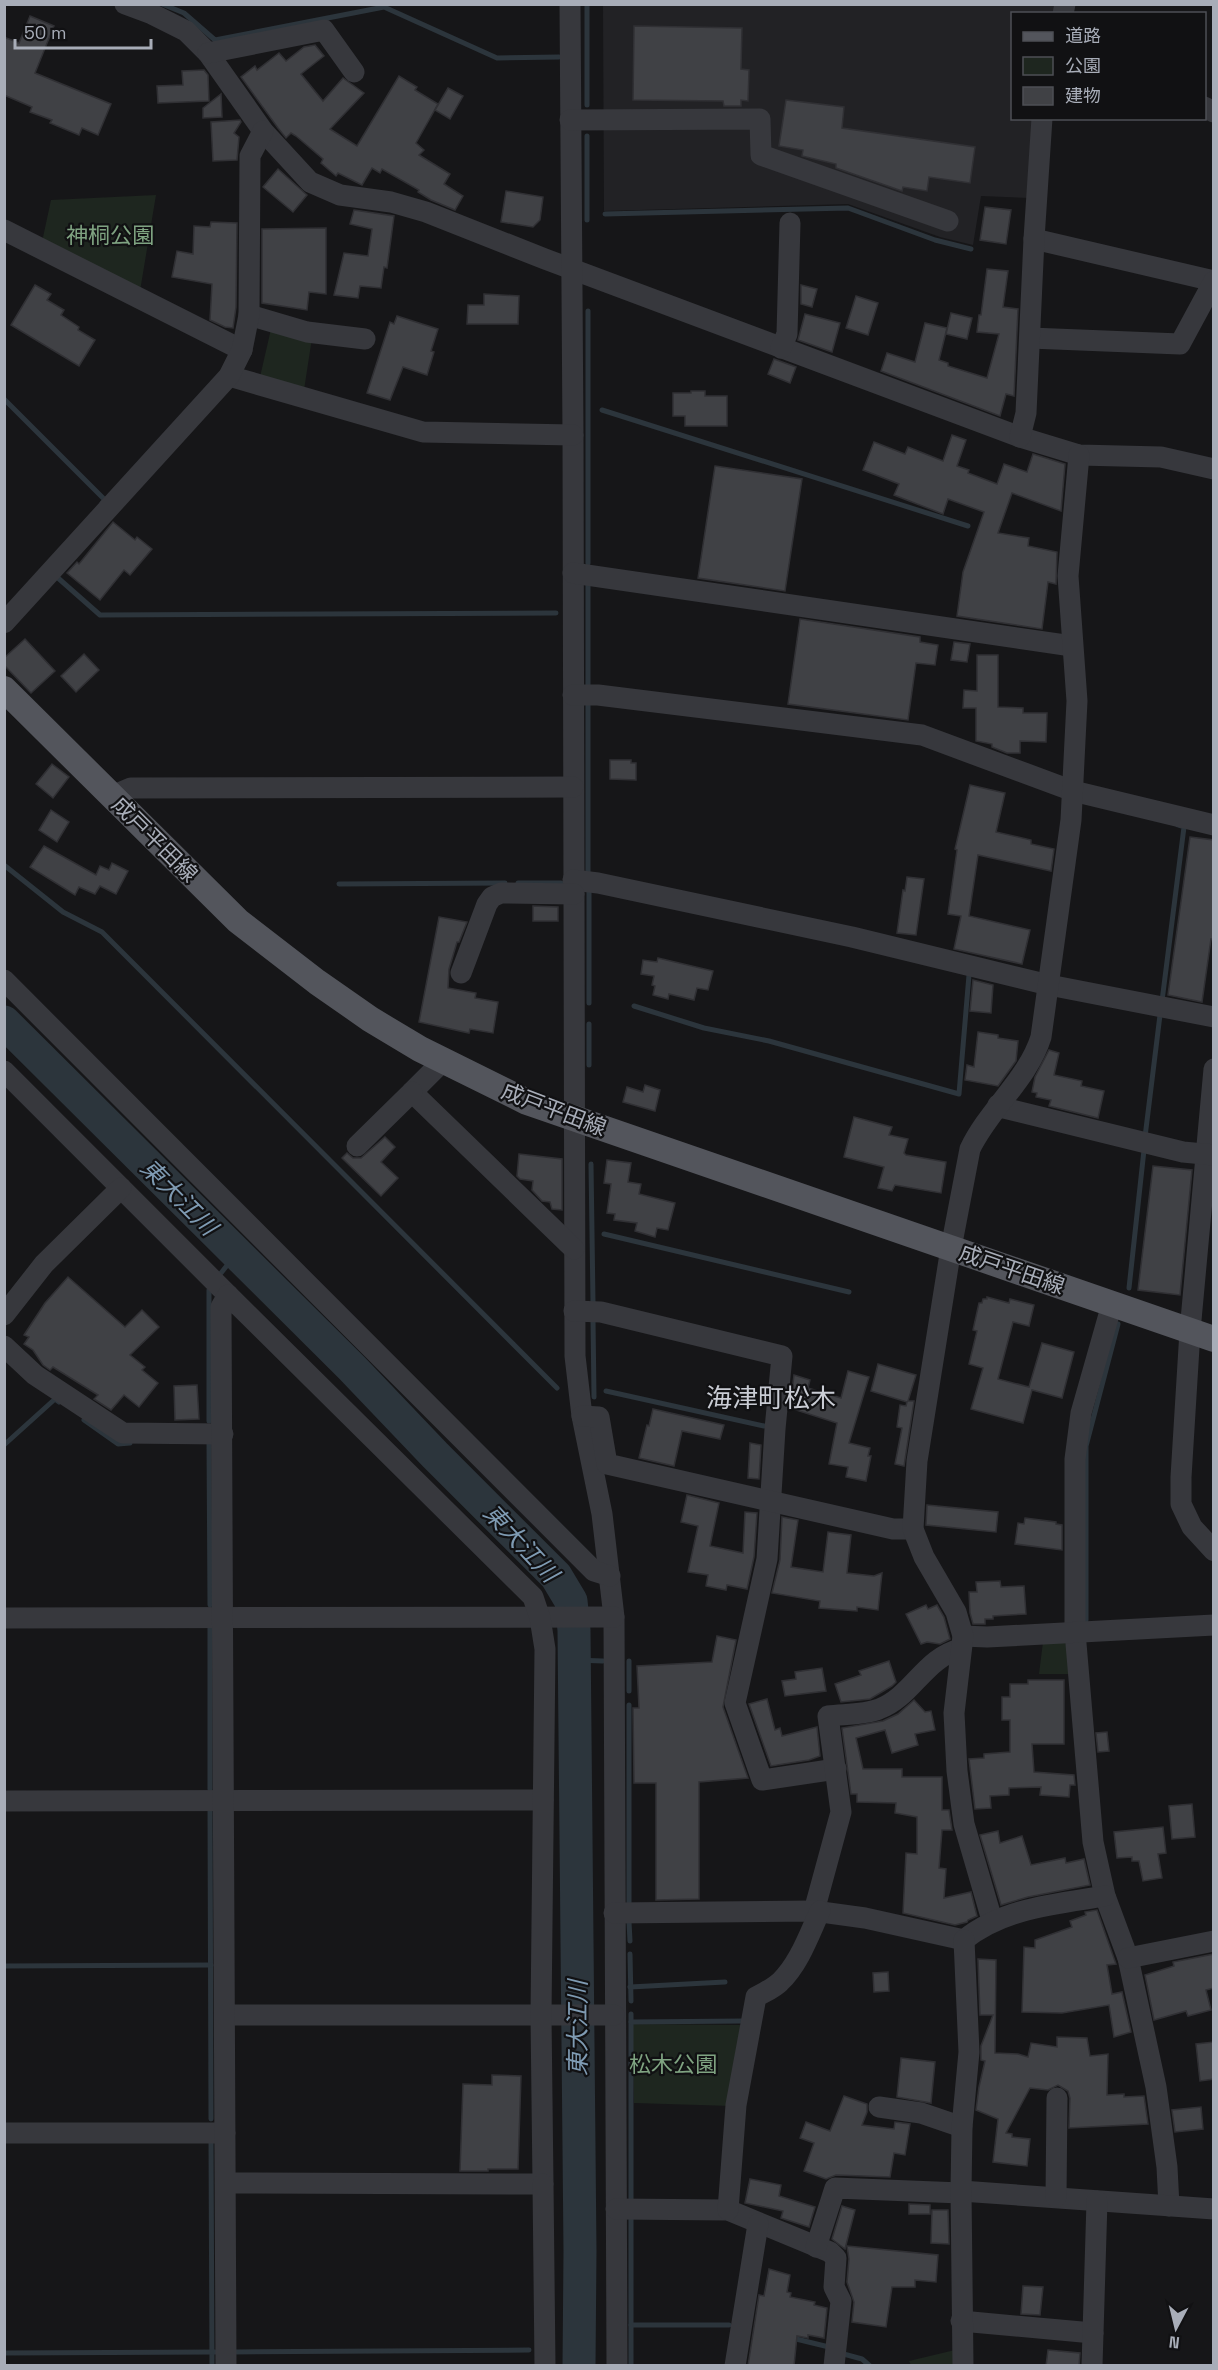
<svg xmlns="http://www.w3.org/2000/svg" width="1218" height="2370" viewBox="0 0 1218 2370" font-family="'Space Grotesk','Noto Sans JP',sans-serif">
<rect width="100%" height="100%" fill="#161618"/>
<polygon fill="#222225" points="603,5 1060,5 1059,13 1012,14 1012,118 1037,119 1030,198 981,196 973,245 940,237 848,204 604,211"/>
<g fill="#1e261f">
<polygon points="156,195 140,291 42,242 51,200"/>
<polygon points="271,329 312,338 304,390 260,377"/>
<polygon points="1065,1641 1072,1674 1039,1674 1043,1642"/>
<polygon points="632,2024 744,2025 732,2106 634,2103"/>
<polygon points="955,2350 956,2365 911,2365 909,2361"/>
</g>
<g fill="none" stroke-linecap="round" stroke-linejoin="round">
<g stroke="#2c353c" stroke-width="5">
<polyline points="162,4 184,13 215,40 384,7 497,58 559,57"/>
<polyline points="587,4 587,105"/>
<polyline points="587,136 587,220"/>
<polyline points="605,214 848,208 935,240 971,249"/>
<polyline points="588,311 588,563"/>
<polyline points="4,399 105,500 102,503"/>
<polyline points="602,410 968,526"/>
<polyline points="58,578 100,615 556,613"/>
<polyline points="588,583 588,686"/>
<polyline points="4,865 63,912 102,932 557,1388"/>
<polyline points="588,872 588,702 590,702"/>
<polyline points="518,883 561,883"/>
<polyline points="339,884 505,883"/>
<polyline points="589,891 589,1003"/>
<polyline points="1162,1001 1184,827 1178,825"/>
<polyline points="634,1006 704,1028 769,1041 959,1094 969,975"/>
<polyline points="589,1024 589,1065"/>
<polyline points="1145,1137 1160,1015"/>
<polyline points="591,1164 593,1302"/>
<polyline points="604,1234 849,1292"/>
<polyline points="221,1273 236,1254"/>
<polyline points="1129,1288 1144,1150"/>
<polyline points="593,1319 594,1397"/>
<polyline points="606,1391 764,1426"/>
<polyline points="84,1420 118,1444 130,1443"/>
<polyline points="209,1421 209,1290 212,1286"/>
<polyline points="209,1441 210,1605"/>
<polyline points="4,1445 55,1399 59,1402"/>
<polyline points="1086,1620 1086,1446 1118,1324"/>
<polyline points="207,1625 210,1625 210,1789"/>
<polyline points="575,1660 603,1661"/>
<polyline points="629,1661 629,1691"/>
<polyline points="629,1705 629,1902"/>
<polyline points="210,1806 211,2119"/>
<polyline points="629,1922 630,1941"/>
<polyline points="630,1954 631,2001"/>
<polyline points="4,1966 211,1965"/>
<polyline points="630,1987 725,1982"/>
<polyline points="631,2014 631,2202"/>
<polyline points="631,2022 743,2021"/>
<polyline points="211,2140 212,2366"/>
<polyline points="631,2325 729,2325"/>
<polyline points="792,2338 829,2347"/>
<polyline points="233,2352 529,2350"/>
<polyline points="4,2353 215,2352"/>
<polyline points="840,2353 862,2359 870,2366"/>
<polyline points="631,2366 631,2215"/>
</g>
<polyline stroke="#2c353c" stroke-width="33" points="4,1022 352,1368 435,1455 556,1576 571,1601 574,1630 580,2251 579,2366"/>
</g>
<g fill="#404145" stroke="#303034" stroke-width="1.5">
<polygon points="30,16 54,26 35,73 111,104 98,135 82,128 79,135 50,123 52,120 30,112 32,107 4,95 4,37 19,43"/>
<polygon points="634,26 742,28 741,69 749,70 748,101 741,100 741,106 724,106 723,101 633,100"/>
<polygon points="315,45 324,56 301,74 323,101 343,78 364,93 330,129 357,146 399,76 417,87 415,90 438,104 416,143 424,150 419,155 450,174 444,184 463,196 455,210 431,200 418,192 419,190 382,169 380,173 372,168 362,185 338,173 336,176 321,163 323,159 296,136 291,133 286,138 278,128 241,77 255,66 257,70 279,53 286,61 304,47"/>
<polygon points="204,70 208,75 209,101 158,103 157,86 183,85 182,71"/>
<polygon points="448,88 463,96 450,119 435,110"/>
<polygon points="221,94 222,117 203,118 203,108"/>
<polygon points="786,100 844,107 842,128 975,147 970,183 929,177 927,191 903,187 902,191 836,168 836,164 802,156 803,150 779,146"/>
<polygon points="240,120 241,122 234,133 239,137 237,160 213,161 211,122"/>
<polygon points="278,169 307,195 293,212 263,187"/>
<polygon points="506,191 543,197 540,220 533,227 501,222"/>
<polygon points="985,207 1011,210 1006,244 980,240"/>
<polygon points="354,210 394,216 387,268 384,267 381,288 360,286 358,298 334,295 344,253 368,256 372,229 350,224"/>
<polygon points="211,222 237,223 236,307 233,328 225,327 210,320 212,284 172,277 177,251 193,254 194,226 210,227"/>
<polygon points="326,228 326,294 309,292 307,310 262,303 262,229"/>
<polygon points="987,269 1008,271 1003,307 1018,309 1014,396 1006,394 1000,416 881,371 887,353 915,362 925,323 947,328 939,360 948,363 948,366 987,378 999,334 977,332 979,315 981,315"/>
<polygon points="35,285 51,294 47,300 64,310 61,315 79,327 78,330 95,340 79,366 11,325"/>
<polygon points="801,285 817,289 812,307 801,304"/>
<polygon points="484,294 519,296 518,324 467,324 468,305 484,305"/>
<polygon points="856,296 878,303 868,335 846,328"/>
<polygon points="951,313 972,318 967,339 946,334"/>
<polygon points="805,314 840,323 832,352 798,340"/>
<polygon points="397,316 438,329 431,351 434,352 427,375 403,367 390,400 367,393 390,322 394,324"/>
<polygon points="774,359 796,367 790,383 768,374"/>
<polygon points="691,391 705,391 705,396 727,396 727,426 685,426 685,416 673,416 673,393 691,393"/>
<polygon points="952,435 966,440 957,466 969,470 968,473 997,484 1004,464 1027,472 1033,454 1065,464 1061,511 1012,493 998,533 1029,538 1028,546 1057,552 1056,584 1048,582 1042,629 957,616 963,572 984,512 948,499 943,514 894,495 899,484 863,470 874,442 905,454 908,447 943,461"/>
<polygon points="715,466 802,479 785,591 698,578"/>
<polygon points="113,522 135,540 137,537 152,549 130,575 124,570 100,600 67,573 77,562 79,564"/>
<polygon points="800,619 920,637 920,642 938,645 935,665 916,663 908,720 788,704"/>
<polygon points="25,639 55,671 31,693 4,665 4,658"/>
<polygon points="954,642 970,644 967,662 951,660"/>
<polygon points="84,654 99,670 76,692 61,676"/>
<polygon points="977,655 998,655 998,707 1023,708 1023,713 1047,713 1046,742 1020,741 1020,753 1007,753 992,747 992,744 976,741 976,708 963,708 964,690 977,691"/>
<polygon points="610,760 631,760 631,763 636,763 636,780 610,779"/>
<polygon points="52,764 69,777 53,798 36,784"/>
<polygon points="970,785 1005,793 996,832 1031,840 1031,844 1054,849 1051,871 978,855 969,916 1030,930 1022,964 954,949 961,916 948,914 957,850 955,849"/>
<polygon points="51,810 69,822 57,842 39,830"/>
<polygon points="1190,837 1214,840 1214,940 1211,939 1202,1002 1168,995"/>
<polygon points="44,846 96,875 100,866 109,870 112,863 128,871 116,894 100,886 95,894 79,887 75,895 30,867"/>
<polygon points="907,877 924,879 916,935 897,933 903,890 905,891"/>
<polygon points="533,906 558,907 558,921 533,921"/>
<polygon points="439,917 467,922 459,942 457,942 449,969 448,988 476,993 475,998 498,1002 493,1033 470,1029 469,1033 419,1022"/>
<polygon points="658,958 713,971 708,990 697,988 694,1000 669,994 668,999 653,995 655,986 652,985 654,976 641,974 643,960 657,962"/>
<polygon points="973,980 993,985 991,1013 970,1011"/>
<polygon points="978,1032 998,1035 998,1038 1018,1041 1016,1061 998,1086 965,1080 967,1065 974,1067"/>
<polygon points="1049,1050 1059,1053 1054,1075 1082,1081 1081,1086 1104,1091 1098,1118 1049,1106 1051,1100 1036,1097 1037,1093 1032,1092 1035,1077"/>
<polygon points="645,1085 660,1090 655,1111 623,1102 627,1087 643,1092"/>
<polygon points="854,1117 892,1127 889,1135 908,1139 904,1153 906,1155 946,1162 941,1193 895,1185 892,1191 878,1188 884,1167 844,1157"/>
<polygon points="385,1137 395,1147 381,1162 398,1178 381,1196 342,1158 347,1153 353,1158 361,1158"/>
<polygon points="519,1154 562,1159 562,1210 552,1209 550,1202 542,1201 532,1190 533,1181 520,1179 517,1176"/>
<polygon points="607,1160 631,1163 628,1182 641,1184 639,1194 675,1203 668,1230 657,1228 655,1237 635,1231 637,1223 614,1220 615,1214 607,1213 611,1184 604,1183"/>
<polygon points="1153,1166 1192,1170 1180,1295 1138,1290"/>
<polygon points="68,1277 125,1327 142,1310 159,1327 130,1355 145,1367 142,1370 158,1383 139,1407 124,1395 111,1410 94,1399 98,1395 53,1367 50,1370 43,1365 33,1350 24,1344 29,1337 24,1335 45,1303"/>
<polygon points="987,1297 1009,1303 1010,1299 1034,1305 1029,1326 1013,1322 998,1379 1029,1387 1042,1343 1074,1352 1062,1398 1032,1390 1023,1423 971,1409 983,1368 969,1364 977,1331 973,1330 979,1303 982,1303 983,1299 987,1299"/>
<polygon points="878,1364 916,1375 908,1401 914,1401 904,1466 895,1464 902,1428 897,1427 900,1405 906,1406 907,1402 871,1391"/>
<polygon points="848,1371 869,1377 849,1443 870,1448 868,1456 871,1456 866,1481 846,1477 848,1467 829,1464 837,1423 790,1408 794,1375 810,1380 808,1388 841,1398"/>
<polygon points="197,1385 199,1419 175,1420 174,1386"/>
<polygon points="653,1409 724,1425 720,1439 682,1431 674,1466 639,1458 647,1425 649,1426"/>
<polygon points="750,1443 761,1445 759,1479 748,1478"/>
<polygon points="687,1495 719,1503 710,1546 743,1553 745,1512 757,1513 754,1557 747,1589 727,1585 726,1590 706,1586 708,1575 688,1572 698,1526 681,1522"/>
<polygon points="927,1505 998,1512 996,1532 926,1525"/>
<polygon points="782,1517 798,1520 791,1567 823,1572 828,1532 851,1535 847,1573 874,1576 882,1573 878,1610 857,1607 857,1611 819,1608 820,1601 772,1593 780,1560"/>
<polygon points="1025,1518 1056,1522 1056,1524 1062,1525 1062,1550 1015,1544 1018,1523 1024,1524"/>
<polygon points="1000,1581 1001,1587 1024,1586 1026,1614 993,1616 993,1619 985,1619 985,1624 973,1624 970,1613 969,1592 977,1592 976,1582"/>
<polygon points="926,1605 928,1609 937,1605 944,1617 950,1639 940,1644 927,1642 921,1644 906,1614"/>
<polygon points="717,1636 736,1640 723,1707 748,1778 699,1782 699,1899 656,1900 656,1783 634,1783 633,1708 639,1708 637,1666 712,1662"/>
<polygon points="889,1661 896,1682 892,1686 870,1699 841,1702 835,1684 861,1675 859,1671"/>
<polygon points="822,1668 826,1691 785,1696 782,1681 796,1679 795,1672"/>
<polygon points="1028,1680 1064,1680 1064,1744 1032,1744 1034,1772 1074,1775 1075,1785 1070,1785 1069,1797 1040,1795 1041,1787 1009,1788 1009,1795 990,1796 991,1808 975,1809 969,1759 984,1758 984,1754 1010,1752 1010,1720 1002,1720 1002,1697 1010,1697 1010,1684 1028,1684"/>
<polygon points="767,1699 775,1730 780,1728 782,1736 817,1727 820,1756 809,1760 771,1766 749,1704"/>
<polygon points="914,1700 925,1712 931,1711 935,1730 915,1734 918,1745 892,1753 885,1730 856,1738 863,1769 902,1769 902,1777 942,1777 942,1810 949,1810 952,1830 942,1830 939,1868 946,1869 944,1898 971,1892 977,1916 968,1920 967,1922 955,1925 903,1913 906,1853 917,1854 917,1817 895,1813 896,1803 857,1802 857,1794 851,1794 842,1728 883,1721 898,1714"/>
<polygon points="1107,1732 1109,1751 1098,1752 1096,1733"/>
<polygon points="1192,1804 1195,1837 1172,1839 1169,1806"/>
<polygon points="1163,1827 1166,1853 1158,1854 1162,1878 1143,1881 1139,1861 1132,1861 1132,1857 1117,1858 1114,1832"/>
<polygon points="998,1831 1000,1843 1022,1836 1031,1865 1065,1858 1066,1863 1084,1859 1090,1885 1028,1897 1001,1905 980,1835"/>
<polygon points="1097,1910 1116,1964 1107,1965 1112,1994 1122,1992 1131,2032 1114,2037 1109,2005 1062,2013 1022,2012 1024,1947 1035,1948 1035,1940 1072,1927 1070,1921 1086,1915 1085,1912"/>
<polygon points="1214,1954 1214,1988 1206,1990 1211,2010 1188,2016 1186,2011 1154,2020 1145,1975 1174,1966 1173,1962"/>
<polygon points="978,1959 996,1960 995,2053 1018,2054 1028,2057 1031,2043 1057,2047 1057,2037 1087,2038 1090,2056 1108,2054 1107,2095 1124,2094 1124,2097 1144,2096 1148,2124 1069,2128 1070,2098 1068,2091 1058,2085 1048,2090 1030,2088 1006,2133 1012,2134 1012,2137 1030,2139 1027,2166 993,2162 998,2119 976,2110 979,2087 985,2061 981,2060 981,2046 993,2015 980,2015"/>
<polygon points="888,1972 889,1991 874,1992 873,1973"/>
<polygon points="1214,2042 1214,2079 1200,2081 1196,2044"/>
<polygon points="901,2058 935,2062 931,2103 897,2097"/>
<polygon points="492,2075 521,2076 518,2169 488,2169 488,2171 460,2171 463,2084 492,2085"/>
<polygon points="844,2096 867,2104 867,2112 862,2125 894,2129 895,2122 910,2124 905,2155 894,2153 890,2177 836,2175 826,2179 804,2171 814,2143 800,2138 806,2122 830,2131"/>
<polygon points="1201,2107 1203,2129 1175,2132 1172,2110"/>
<polygon points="750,2179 781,2185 779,2196 815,2207 809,2227 781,2218 783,2211 745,2203"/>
<polygon points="909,2204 930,2205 930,2214 909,2214"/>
<polygon points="842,2206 855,2210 845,2249 832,2239"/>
<polygon points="932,2210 948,2210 949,2244 931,2243"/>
<polygon points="847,2246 938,2255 936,2282 915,2280 915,2287 892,2287 886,2327 852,2322 854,2302 847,2282 849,2259"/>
<polygon points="769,2269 790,2275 787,2292 791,2293 790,2297 815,2302 814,2305 827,2308 824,2338 808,2335 808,2338 797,2336 794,2366 748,2366 759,2295 764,2296"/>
<polygon points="1023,2286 1043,2287 1040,2315 1021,2314"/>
<polygon points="1048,2350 1080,2353 1079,2366 1046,2366"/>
</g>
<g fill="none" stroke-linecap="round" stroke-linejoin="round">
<g stroke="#37383d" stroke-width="21">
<polyline points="125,4 152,14 186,31 208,53 263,131 310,182 340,195 391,202 426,212 545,259 1020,437 1079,455 1161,457 1214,469"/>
<polyline points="570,4 573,435 575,1356 582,1416 602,1514 614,1617 617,2366"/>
<polyline points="1063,14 1065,4"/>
<polyline points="208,53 324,30 354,72"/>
<polyline points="1204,107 1214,112"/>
<polyline points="570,120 760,119 761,155 948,221"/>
<polyline points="4,230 242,350"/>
<polyline points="1034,239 1214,281"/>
<polyline points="249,315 307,332 365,339"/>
<polyline points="1030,338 1180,344 1214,281"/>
<polyline points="781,348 787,334 790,223"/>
<polyline points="229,376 423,432 573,435"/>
<polyline points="1020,437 1026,413 1034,239 1042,118"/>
<polyline points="573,573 1072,646"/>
<polyline points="4,623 229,376 242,350 249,315 250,156 263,131"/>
<polyline points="573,695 598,695 922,735 1073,791 1214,825"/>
<polyline points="112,796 131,788 573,787"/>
<polyline points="573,880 598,883 852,937 1049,985 1214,1017"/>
<polyline points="461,973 487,904 492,897 501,893 574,894"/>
<polyline points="4,980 594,1571 610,1576"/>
<polyline points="443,1061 412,1092 574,1249"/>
<polyline points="1214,1069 1190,1331 1181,1477 1181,1504 1192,1527 1214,1551"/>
<polyline points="4,1071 228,1295"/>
<polyline points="998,1105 1004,1108 1183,1152 1214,1155"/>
<polyline points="357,1146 412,1092"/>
<polyline points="1112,1304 1081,1413 1075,1459 1075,1632 1093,1842 1105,1896 1128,1958 1156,2087 1167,2167 1169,2206"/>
<polyline points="574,1311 601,1312 782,1356 775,1429 767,1559 735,1703 762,1780 836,1769"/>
<polyline points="4,1315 44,1264 121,1188"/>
<polyline points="4,1346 35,1375 123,1433 223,1434"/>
<polyline points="582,1416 599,1417 607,1464 893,1529 913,1529"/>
<polyline points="4,1618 614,1617"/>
<polyline points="963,1636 987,1637 1214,1625"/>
<polyline points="4,1801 543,1800"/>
<path d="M 814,1911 L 841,1812 L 828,1716 C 843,1714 864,1715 879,1709 C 912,1697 925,1657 961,1649"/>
<polyline points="614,1913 814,1911 865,1918 964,1940"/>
<path d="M 992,1920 L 964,1824 L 957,1771 L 954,1713 L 963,1636 L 956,1612 L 924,1557 L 913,1529 L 917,1461 L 951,1248 L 970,1149 C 989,1109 1028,1079 1041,1037 L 1071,820 L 1077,701 L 1068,576 L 1079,455"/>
<path d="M 964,1940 C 1003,1908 1056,1904 1105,1896"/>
<polyline points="1128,1958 1214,1941"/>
<polyline points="225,2015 614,2015"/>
<polyline points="879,2107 921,2113 962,2127"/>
<polyline points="4,2133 225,2133"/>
<polyline points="225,2183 543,2184 541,2015 545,1649 540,1618 533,1597 228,1295 221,1307 226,2366"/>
<polyline points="543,2184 545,2366"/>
<polyline points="961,2191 1214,2209"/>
<polyline points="1056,2197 1057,2098"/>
<polyline points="616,2209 728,2210 830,2252 836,2258 834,2287 841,2301 834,2366"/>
<path d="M 728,2210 L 736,2105 L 756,1997 C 764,1992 773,1989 780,1982 C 799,1964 809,1935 820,1911"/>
<polyline points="816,2247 835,2188 961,2193"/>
<polyline points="961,2321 1093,2333"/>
<polyline points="735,2366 758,2224"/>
<polyline points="963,2366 961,2191 962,2127 969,2052 964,1940"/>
<polyline points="1092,2366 1097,2201"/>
</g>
<polyline stroke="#53555c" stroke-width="26" points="4,689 238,921 317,982 370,1019 420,1049 527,1102 1214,1339"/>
</g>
<g text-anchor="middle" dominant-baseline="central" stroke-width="4.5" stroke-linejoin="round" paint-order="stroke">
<g font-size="22" fill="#7fa381" stroke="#111113">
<text x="110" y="235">神桐公園</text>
<text x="673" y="2064">松木公園</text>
</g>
<g font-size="22" fill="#a8adb8" stroke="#111113">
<text transform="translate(155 839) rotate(45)">成戸平田線</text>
<text transform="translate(554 1109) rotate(21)">成戸平田線</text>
<text transform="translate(1012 1269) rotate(19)">成戸平田線</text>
</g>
<g font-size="24" font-style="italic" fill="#7f9bb3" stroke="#111113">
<text transform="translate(179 1197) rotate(45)">東大江川</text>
<text transform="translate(521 1543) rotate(47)">東大江川</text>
<text transform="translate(577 2028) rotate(-90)">東大江川</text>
</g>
<g font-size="26" fill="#c9ccd4" stroke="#111113">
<text x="771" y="1398">海津町松木</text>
</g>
</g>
<rect width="1218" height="2370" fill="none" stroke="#a8adb8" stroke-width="12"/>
<rect x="1011" y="12" width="195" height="108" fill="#111113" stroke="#4d4f55" stroke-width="1.5"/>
<rect x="1023" y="32" width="30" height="9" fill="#53555c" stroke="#4d4f55" stroke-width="1.5"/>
<text x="1065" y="42" font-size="18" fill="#a8adb8">道路</text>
<rect x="1023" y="57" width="30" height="18" fill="#1e261f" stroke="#4d4f55" stroke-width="1.5"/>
<text x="1065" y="72" font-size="18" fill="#a8adb8">公園</text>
<rect x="1023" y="87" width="30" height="18" fill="#404145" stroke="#4d4f55" stroke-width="1.5"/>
<text x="1065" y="102" font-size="18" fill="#a8adb8">建物</text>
<g transform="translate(1176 2328) rotate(187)" stroke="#111113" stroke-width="4.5" paint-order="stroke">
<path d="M0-4.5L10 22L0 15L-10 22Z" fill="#a8adb8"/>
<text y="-9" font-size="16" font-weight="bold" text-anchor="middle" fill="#a8adb8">N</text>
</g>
<path d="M15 39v9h136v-9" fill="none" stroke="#a8adb8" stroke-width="3"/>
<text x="24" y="39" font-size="18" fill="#a8adb8" stroke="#111113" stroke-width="4.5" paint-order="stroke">50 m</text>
</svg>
